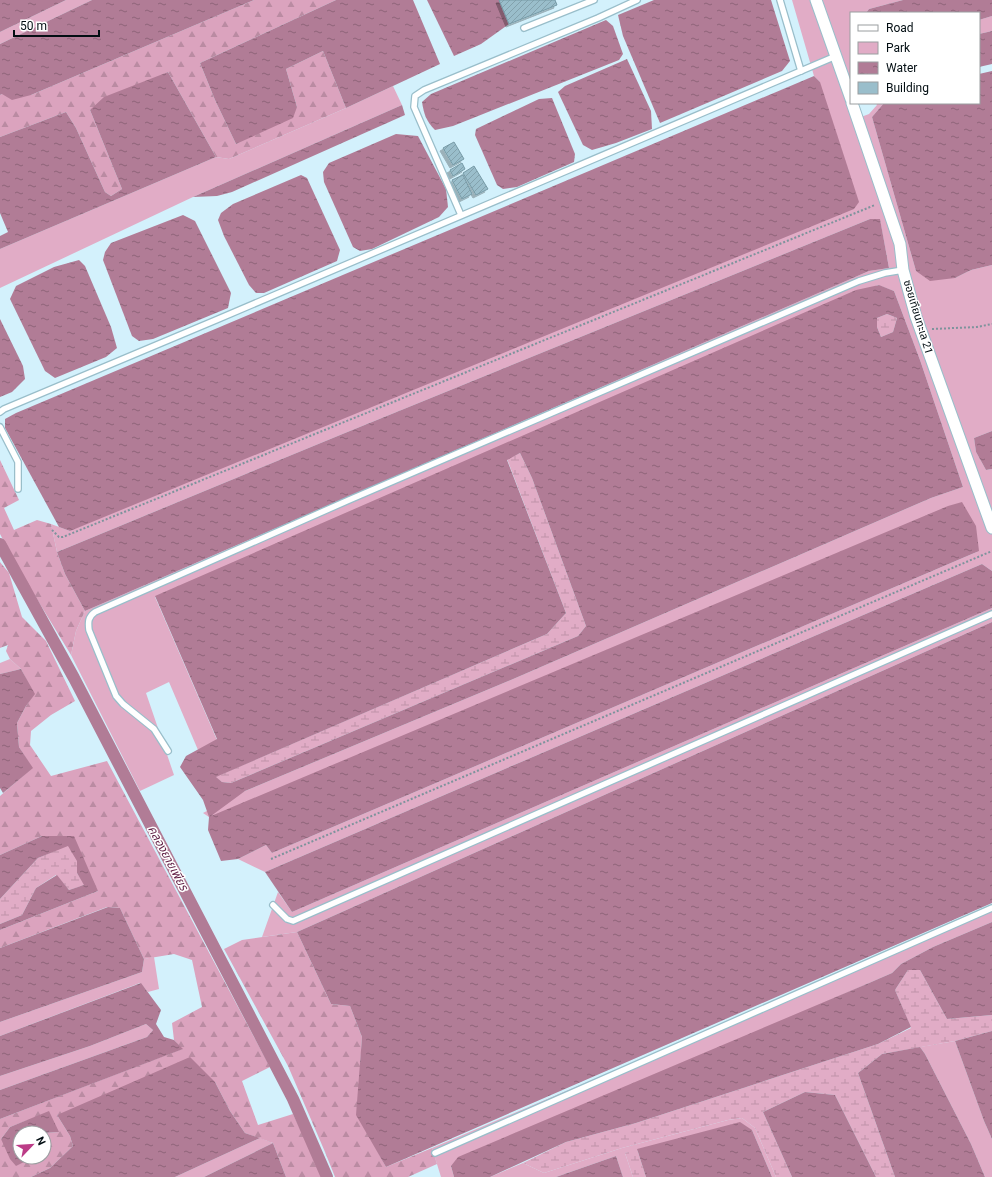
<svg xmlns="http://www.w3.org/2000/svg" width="992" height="1177" viewBox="0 0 992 1177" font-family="Roboto,'Noto Sans Thai',sans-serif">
<defs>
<pattern id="forest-firs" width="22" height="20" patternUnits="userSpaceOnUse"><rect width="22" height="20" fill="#dba3be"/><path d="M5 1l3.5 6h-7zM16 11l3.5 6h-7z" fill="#ba8ba2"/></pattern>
<pattern id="wetland-marsh" width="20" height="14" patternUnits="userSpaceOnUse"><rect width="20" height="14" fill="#e1acc6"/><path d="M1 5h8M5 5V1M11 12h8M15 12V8" fill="none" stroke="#bf93a9"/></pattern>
<pattern id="water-ripples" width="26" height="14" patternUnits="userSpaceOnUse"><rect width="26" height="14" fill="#b17c96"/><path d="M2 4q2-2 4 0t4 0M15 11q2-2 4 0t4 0" fill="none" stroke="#8e6479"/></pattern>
<pattern id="building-hatch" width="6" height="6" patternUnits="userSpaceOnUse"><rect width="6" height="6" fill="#9abecb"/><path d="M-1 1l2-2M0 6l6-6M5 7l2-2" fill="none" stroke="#83a2ad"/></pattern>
<filter id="shadow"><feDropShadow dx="-3" dy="3" stdDeviation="0" flood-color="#0004"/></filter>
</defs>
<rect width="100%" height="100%" fill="#d3f1fc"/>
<g fill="#e1acc6">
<polygon points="66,0 92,0 0,44 0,32"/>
<polygon points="792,0 903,0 869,9 866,13 851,13 851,103 861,117 869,114 877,105 876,103 884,103 872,117 916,271 955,278 971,270 992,265 992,431 974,438 976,452 986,470 992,469 992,571 982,564 265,872 238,859 266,845 272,853 979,551 209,817 203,813 245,791 506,682 931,498 963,487 920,360 894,291 878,285 155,597 217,740 198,750 169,682 146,693 174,775 140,791 71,655 76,631 85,611 869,271 889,268 880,220 870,219 345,433 57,552 51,524 70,531 820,82 814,76"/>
<polygon points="992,16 992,31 979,34 979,20"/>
<polygon points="393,86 402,105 193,197 0,288 0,249 216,157 229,159 346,108"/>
<polygon points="992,608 992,622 297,932 262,937 278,892 292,912"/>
<polygon points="10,659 21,669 0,674 0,663"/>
<polygon points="992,910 992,922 933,947 901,964 892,973 451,1166 454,1177 441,1177 432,1148"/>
<polygon points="154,957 159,989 148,992 140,983 0,1036 0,1022 142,972 144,959"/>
<polygon points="146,1024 153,1030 147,1037 0,1090 0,1076 90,1046"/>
<polygon points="955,1041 984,1121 992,1139 992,1177 985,1177 971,1144 925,1054 920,1047"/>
<polygon points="742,1118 755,1128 776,1177 772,1177 752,1130 625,1153 633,1177 623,1177 616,1156 556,1177 490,1177 523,1163 544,1173 622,1148 728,1120"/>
<polygon points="260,1138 273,1143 204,1177 175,1177"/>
</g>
<g fill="url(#forest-firs)" fill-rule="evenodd">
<polygon points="254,0 336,0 200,63 215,100 236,144 297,107 286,69 323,51 346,108 229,159 216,157 168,72 90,110 122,189 111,196 105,192 76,128 66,112 0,137 0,95 2,94 31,95"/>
<polygon points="0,460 19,500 4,508 14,530 37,520 51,524 57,552 65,574 85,611 76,631 71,655 18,568 0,534"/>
<path d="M 0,562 L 9,573 L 22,617 L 46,641 L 75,701 L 51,715 L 31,731 L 30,745 L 51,776 L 107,761 L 270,1067 L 242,1081 L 258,1125 L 293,1114 L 323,1177 L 286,1177 L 273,1143 L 245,1133 L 230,1111 L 215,1082 L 57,1115 L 70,1136 L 73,1146 L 50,1168 L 31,1177 L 0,1177 L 0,1119 L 182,1049 L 174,1040 L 172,1023 L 202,1007 L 192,960 L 174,954 L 144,959 L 120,908 L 107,907 L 0,948 L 0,930 L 98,891 L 42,836 L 0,855 L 0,796 L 32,768 L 19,747 L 17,723 L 26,706 L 34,694 L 21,669 L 10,659 L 6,651 L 8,645 L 0,648 ZM 28,1120 L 59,1132 L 44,1133 L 44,1157 L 22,1157 L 23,1162 L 1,1139 L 10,1127 Z"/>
<polygon points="297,932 331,1004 350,1006 362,1037 360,1069 378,1152 386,1167 432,1148 437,1164 408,1177 335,1177 325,1152 288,1066 224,949 242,940"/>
</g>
<g fill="url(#wetland-marsh)">
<polygon points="887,314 897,318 893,332 881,337 877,327 877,318"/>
<polygon points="520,453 532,478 586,626 578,636 231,783 222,782 215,777 547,634 566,613 507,459"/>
<polygon points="68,845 77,861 77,873 85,885 69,890 56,875 36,888 22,915 0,924 0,899 38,858"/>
<polygon points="908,970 920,970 947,1019 992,1015 992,1031 955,1041 882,1054 858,1073 895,1177 876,1177 835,1095 805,1092 763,1112 792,1177 776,1177 755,1128 742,1118 728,1120 622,1148 544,1173 523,1163 566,1142 636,1123 878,1044 911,1028 895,990"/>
<polygon points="637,1149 646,1177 633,1177 625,1153"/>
</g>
<g fill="url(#water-ripples)" fill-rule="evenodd">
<polygon points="0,0 66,0 0,32"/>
<polygon points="92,0 254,0 31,95 12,100 2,94 0,95 0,44"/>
<polygon points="336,0 413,0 440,64 346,108 323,51 286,69 297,107 293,118 236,144 215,100 200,63"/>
<polygon points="427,0 500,0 509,24 481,44 454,56"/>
<polygon points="654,0 771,0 790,61 782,71 660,123 623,36 618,15"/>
<polygon points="903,0 992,0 992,16 979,20 979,13 866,13 869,9"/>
<path d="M 606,20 L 613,26 L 623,54 L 619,60 L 453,126 L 435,130 C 426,121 424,114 422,102 L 431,94 Z"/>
<polygon points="992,31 992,64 979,67 979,34"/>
<polygon points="627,59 651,111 652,129 616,143 592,150 583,145 558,92 565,86"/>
<polygon points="992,71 992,265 971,270 955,278 930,281 916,271 872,117 884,103 979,103 979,74"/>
<polygon points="168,72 216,157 0,249 0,236 8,232 0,213 0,137 66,112 76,128 105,192 111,196 122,189 90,110 104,97"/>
<polygon points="814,76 820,82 859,202 854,209 70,531 59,527 5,428 5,419 16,413"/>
<polygon points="552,98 575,154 574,162 517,187 503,189 497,185 475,135 476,129 539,99"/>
<polygon points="402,105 405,115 232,192 217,196 193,197"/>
<polygon points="396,134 418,136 446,189 448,207 439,217 372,249 360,251 353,247 324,182 323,172 329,163"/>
<polygon points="301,175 307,178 340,250 337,261 264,293 256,293 249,285 224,236 218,220 221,213 233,204"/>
<polygon points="183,215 195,221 231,293 228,308 153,339 139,341 132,336 103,260 105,252 111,243"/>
<polygon points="870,219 880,219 889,268 869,271 85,611 65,574 57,552 345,433"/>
<polygon points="79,260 85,266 111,327 117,348 106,357 55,378 45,371 10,299 16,286 54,267"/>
<path d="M 879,285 L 894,291 L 920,360 L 963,487 L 931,498 L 506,682 L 245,791 L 211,816 L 948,506 L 962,502 L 976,526 L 979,551 L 272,853 L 266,845 L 238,859 L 221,861 L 208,830 L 209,817 L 203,800 L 180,767 L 186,756 L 217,739 L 155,596 L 856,290 ZM 887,314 L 897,318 L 893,332 L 881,337 L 877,327 L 877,318 ZM 520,453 L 532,478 L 586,626 L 578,636 L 231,783 L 222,782 L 216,777 L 547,634 L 566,613 L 507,460 Z"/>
<polygon points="0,319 23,366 25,379 12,392 0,397"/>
<polygon points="992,431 992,469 986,470 976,452 974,438"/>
<polygon points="982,564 992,571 992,608 292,912 265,872"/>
<polygon points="992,622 992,903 386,1167 356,1115 362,1037 350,1006 331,1004 297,932"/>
<polygon points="21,669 35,694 26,706 17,723 19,747 33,768 3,793 0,788 0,674"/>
<polygon points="42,836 74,836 98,891 0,930 0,924 22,915 36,888 57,875 69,890 84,885 77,873 77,861 68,846 38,858 0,899 0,855"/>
<polygon points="108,907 120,908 144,959 142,972 0,1022 0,948"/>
<polygon points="992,922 992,1015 947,1019 920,970 908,970 895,990 911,1027 878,1044 636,1123 566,1142 490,1177 454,1177 451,1166 458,1157 869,983 892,973 901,964 933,947"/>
<polygon points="141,983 161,1010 156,1024 164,1037 174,1040 183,1049 0,1119 0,1090 147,1037 153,1030 146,1024 90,1046 0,1076 0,1036"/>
<polygon points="992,1031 992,1139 984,1121 955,1041"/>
<polygon points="920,1047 925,1054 971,1144 985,1177 895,1177 858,1073 882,1054"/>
<polygon points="190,1057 215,1082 230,1111 245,1133 260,1138 175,1177 31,1177 50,1168 73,1146 70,1136 57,1115"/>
<polygon points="805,1092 835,1095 876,1177 792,1177 763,1112"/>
<polygon points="49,1111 59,1132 44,1133 25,1130 14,1138 20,1150 20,1157 22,1157 24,1162 16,1166 10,1159 1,1139 10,1127"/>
<polygon points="740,1122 752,1130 772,1177 646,1177 637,1149"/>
<polygon points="273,1143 286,1177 204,1177"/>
<polygon points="616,1156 623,1177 556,1177"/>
</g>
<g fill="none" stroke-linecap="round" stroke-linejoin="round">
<polyline stroke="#b17c96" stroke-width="12" points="0,544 74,678 293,1099 327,1177"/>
</g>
<g fill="url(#building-hatch)" stroke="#769aa6" filter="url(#shadow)">
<polygon points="499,0 555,0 557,5 509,24"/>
<polygon points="454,142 464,159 453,165 443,148"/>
<polygon points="462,163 465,169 453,176 450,170"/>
<polygon points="474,166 488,189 476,195 463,173"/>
<polygon points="463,175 472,194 462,199 452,180"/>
</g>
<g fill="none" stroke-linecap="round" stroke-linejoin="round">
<defs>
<g id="service">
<polyline points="780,0 801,71"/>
<polyline points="524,28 594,0"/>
<polyline points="461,215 414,107 415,96 424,90 598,18 637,0"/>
<polyline points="0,412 4,409 216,320 836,56"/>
<polyline points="0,427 18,462 18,489"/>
<path d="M 168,751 L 154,729 L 123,704 L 116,696 L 89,630 C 88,622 88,617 95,612 L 349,500 L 859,281 L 885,273 L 903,270"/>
<polyline points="273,905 287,919 293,921 992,614"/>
<polyline points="435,1153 992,908"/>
</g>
<g id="minor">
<polyline points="816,0 851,99"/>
<polyline points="852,103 900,244 903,270 916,317 992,528"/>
</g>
</defs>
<use href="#service" stroke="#99beca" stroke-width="8"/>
<use href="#minor" stroke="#99beca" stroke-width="13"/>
<g stroke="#7d939c" stroke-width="2" stroke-dasharray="2 2" stroke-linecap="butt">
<polyline points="932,329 977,327 992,324"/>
<polyline points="52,530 59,537 63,537 875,205"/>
<polyline points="271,859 992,551"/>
</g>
<use href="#service" stroke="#fff" stroke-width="5.5"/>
<use href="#minor" stroke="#fff" stroke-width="11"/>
</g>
<g text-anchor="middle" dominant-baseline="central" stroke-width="3" stroke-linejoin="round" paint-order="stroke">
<g font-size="11" fill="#020d12" stroke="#fff">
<text transform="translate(918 317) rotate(73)">ซอยเทียนทะเล 21</text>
</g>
<g font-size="12" font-style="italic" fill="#601f45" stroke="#fff">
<text transform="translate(168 858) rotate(62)">คลองยายเพียร</text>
</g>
</g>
<rect x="850" y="12" width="130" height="92" fill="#ffffff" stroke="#9a9ea0"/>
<rect x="858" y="25" width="20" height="6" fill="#ffffff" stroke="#9a9ea0"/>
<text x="886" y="32" font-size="12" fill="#020d12">Road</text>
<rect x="858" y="42" width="20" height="12" fill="#e1acc6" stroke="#9a9ea0"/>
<text x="886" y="52" font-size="12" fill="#020d12">Park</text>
<rect x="858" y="62" width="20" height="12" fill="url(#water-ripples)" stroke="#9a9ea0"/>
<text x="886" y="72" font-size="12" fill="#020d12">Water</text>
<rect x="858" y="82" width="20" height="12" fill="#9abecb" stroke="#9a9ea0"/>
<text x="886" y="92" font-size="12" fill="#020d12">Building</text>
<g transform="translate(32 1145) rotate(65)"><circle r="19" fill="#ffffff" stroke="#9a9ea0"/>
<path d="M0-3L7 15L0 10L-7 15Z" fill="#bc3c87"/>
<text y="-6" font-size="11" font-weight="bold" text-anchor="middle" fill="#020d12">N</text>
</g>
<path d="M14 30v6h85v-6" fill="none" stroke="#020d12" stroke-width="2"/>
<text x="20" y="30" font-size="12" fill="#020d12" stroke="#ffffff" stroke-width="3" paint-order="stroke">50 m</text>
</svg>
